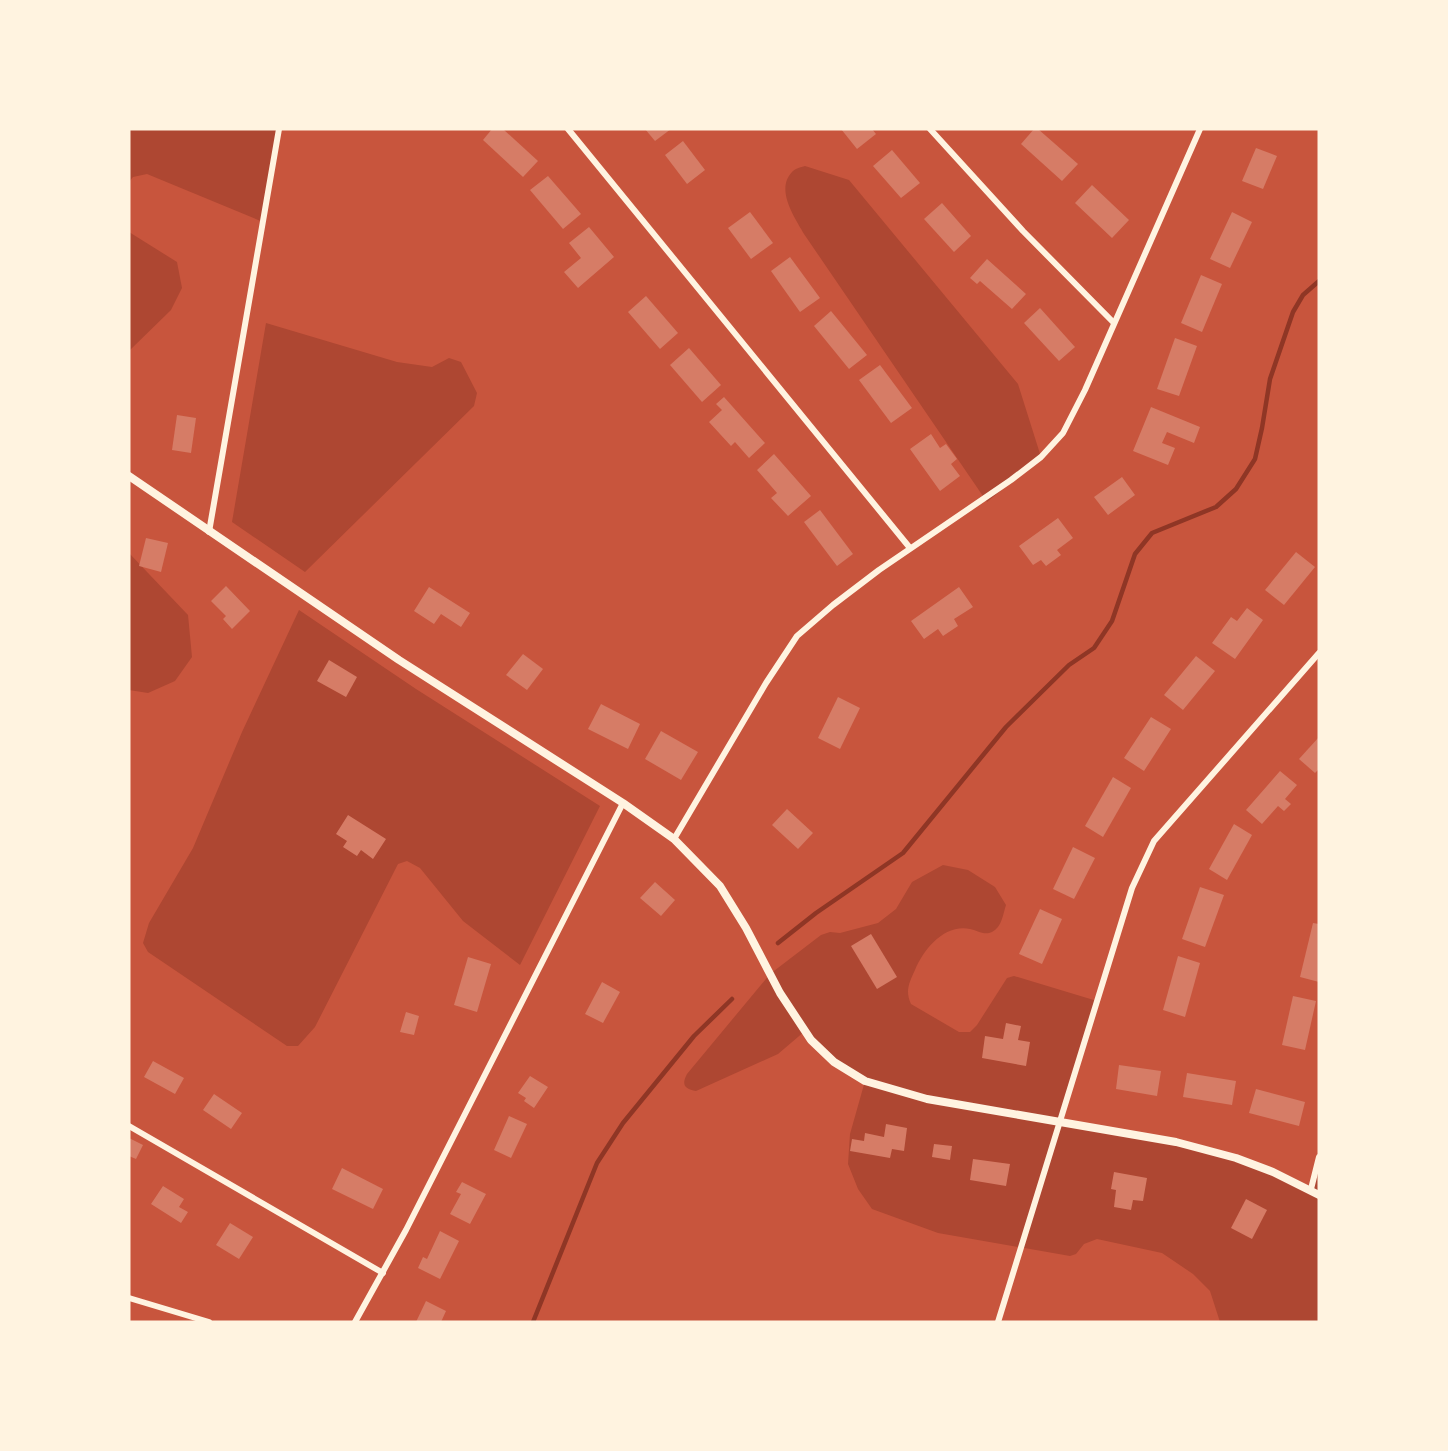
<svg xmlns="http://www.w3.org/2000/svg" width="1448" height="1451" viewBox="0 0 1448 1451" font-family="'DejaVu Sans',sans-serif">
<rect width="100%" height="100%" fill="#c8553d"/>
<g fill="#ae4732">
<polygon points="129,129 279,129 263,222 147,174 133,177 129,182"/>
<path d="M 805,166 L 849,180 L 1018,384 L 1041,457 L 987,502 L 804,234 C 795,218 775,190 792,172 C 794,169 801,167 805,166 Z"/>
<polygon points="129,232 177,262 182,288 171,310 129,351"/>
<polygon points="266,323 397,362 432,367 449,358 461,362 477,393 474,406 305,572 232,522"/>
<polygon points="129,553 188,615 192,657 175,681 148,693 129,690"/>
<polygon points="299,610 416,689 600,806 520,965 463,921 420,868 407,861 398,864 315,1027 298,1046 287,1046 148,952 143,943 149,923 193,848 242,732"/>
<path d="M 943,865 L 968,870 L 995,887 L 1006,905 C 1003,914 1002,927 992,932 C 984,936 977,930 970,929 C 944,924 924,949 915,970 C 909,983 905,991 911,1004 L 959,1032 L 970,1032 L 977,1025 L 1007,978 L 1014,976 L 1097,1001 L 1058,1122 L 1236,1158 L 1310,1189 L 1319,1157 L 1319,1322 L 1220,1322 L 1210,1291 L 1193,1274 L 1162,1253 L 1097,1239 L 1084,1244 L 1076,1254 L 1070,1256 L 938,1233 L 872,1209 L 858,1189 L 848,1164 L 850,1134 L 865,1081 L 834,1062 L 805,1031 L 778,1054 L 696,1091 C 685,1089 681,1085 687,1074 L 770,974 L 821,935 L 830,932 L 840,933 L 878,923 L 896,909 L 912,882 Z"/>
</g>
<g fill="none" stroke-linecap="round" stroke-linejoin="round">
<g stroke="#8f3625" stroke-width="4.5">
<polyline points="778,943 816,913 903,853 1006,727 1069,665 1094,648 1112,621 1135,554 1152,533 1216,507 1236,489 1255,459 1262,428 1270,379 1293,312 1303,295 1319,281"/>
<polyline points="533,1322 597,1163 623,1123 694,1036 732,999"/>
</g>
</g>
<g fill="#d67c66">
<polygon points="492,129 503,129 538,161 523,177 483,140"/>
<polygon points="645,129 671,129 655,141"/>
<polygon points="841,129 872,129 876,134 857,149"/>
<polygon points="1034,129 1038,129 1078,164 1062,181 1021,144"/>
<polygon points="683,141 705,170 687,184 665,155"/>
<polygon points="1256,148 1277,156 1263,189 1242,181"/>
<polygon points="892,150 920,183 901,198 873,166"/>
<polygon points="548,176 581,214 563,229 530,190"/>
<polygon points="1092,185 1129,220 1112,238 1075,203"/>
<polygon points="942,203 971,236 954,252 924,219"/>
<polygon points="750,212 773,243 751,259 728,228"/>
<polygon points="1232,212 1252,222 1230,268 1210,259"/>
<polygon points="589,227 614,257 578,288 564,272 581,258 569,243"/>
<polygon points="790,257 820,298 800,312 771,271"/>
<polygon points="987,259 1026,294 1012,309 980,281 977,284 970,278"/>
<polygon points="1201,275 1222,284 1202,332 1181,323"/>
<polygon points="646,296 678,333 660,349 628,312"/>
<polygon points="1040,308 1075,347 1059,361 1024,323"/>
<polygon points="831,311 867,355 849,369 814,326"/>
<polygon points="1175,338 1197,346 1179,396 1157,389"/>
<polygon points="689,348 721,385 702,402 670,365"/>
<polygon points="880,365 912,408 891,423 859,380"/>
<polygon points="724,397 765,443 749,458 735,442 731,446 709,422 722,410 716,404"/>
<polygon points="1151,407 1200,427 1194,443 1167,432 1162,443 1175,448 1168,465 1133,451"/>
<polygon points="177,415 196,418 191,453 172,450"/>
<polygon points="931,434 940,448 946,444 957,459 951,464 960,476 940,491 910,449"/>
<polygon points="774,454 811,496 788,516 771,498 777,493 757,470"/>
<polygon points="1122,477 1135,495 1108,515 1094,497"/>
<polygon points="820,510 853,554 837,566 804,522"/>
<polygon points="1058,518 1073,538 1057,550 1061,555 1046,566 1041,560 1033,565 1019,546"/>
<polygon points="146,538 168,543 161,572 139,566"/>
<polygon points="1296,552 1315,567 1284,605 1265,590"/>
<polygon points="226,586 250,611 232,629 223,619 226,616 211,601"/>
<polygon points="429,587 470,613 461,627 441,614 434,624 414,611"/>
<polygon points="959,587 973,607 954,619 958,626 943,636 938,629 924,639 911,621"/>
<polygon points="1247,608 1263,620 1235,659 1212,643 1231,617 1237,621"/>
<polygon points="523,654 543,669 527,690 506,675"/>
<polygon points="1196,656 1215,671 1183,710 1164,695"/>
<polygon points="329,660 357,677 346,697 317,681"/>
<polygon points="838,697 860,708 840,749 818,738"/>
<polygon points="601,704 640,724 628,749 588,729"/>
<polygon points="1151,717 1171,729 1144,771 1124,758"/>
<polygon points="661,731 698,752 681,780 645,759"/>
<polygon points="1319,737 1319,769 1315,773 1299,759"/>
<polygon points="1280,771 1297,785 1285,799 1291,804 1284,811 1278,806 1262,824 1246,810"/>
<polygon points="1113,777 1131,788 1103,837 1085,826"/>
<polygon points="787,809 813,833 798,849 772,825"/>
<polygon points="348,815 386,839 373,859 361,850 357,856 343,847 347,841 336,834"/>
<polygon points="1234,824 1252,835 1227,880 1209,869"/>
<polygon points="1073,847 1095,858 1074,899 1053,889"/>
<polygon points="655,882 675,900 661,916 640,898"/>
<polygon points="1200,887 1224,895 1205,947 1182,939"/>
<polygon points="1040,909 1062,919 1042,964 1019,954"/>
<polygon points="1313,923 1319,924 1319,982 1300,977"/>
<polygon points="871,934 897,977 877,989 851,946"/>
<polygon points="1178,956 1200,963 1185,1017 1163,1010"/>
<polygon points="468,957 491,964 477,1012 454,1005"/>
<polygon points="602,982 620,992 603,1023 585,1014"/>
<polygon points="1293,996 1316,1001 1305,1050 1282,1045"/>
<polygon points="406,1012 419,1016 414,1035 400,1032"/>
<polygon points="1006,1023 1021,1026 1018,1040 1030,1042 1026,1066 982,1058 985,1036 1003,1039"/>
<polygon points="153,1061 184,1078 175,1094 144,1077"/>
<polygon points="1119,1065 1161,1071 1157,1096 1116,1089"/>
<polygon points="1187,1073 1236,1081 1232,1105 1183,1097"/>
<polygon points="530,1076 548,1087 534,1108 524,1101 526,1098 518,1093"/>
<polygon points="1256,1089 1305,1102 1299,1126 1249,1113"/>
<polygon points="214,1094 242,1113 231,1129 203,1110"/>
<polygon points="509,1116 527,1124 511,1158 494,1150"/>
<polygon points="886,1124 907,1128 904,1151 892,1149 890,1158 850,1151 852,1139 864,1141 865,1133 884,1137"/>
<polygon points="129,1138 143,1145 136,1159 129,1156"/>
<polygon points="934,1144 952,1146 950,1160 932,1157"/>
<polygon points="973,1159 1010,1164 1006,1186 970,1180"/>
<polygon points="342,1168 383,1189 373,1209 332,1189"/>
<polygon points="1114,1172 1147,1178 1143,1201 1133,1200 1131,1210 1114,1207 1116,1190 1111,1189"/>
<polygon points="462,1182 486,1194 470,1224 450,1214 461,1194 456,1192"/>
<polygon points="163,1186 184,1199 179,1207 188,1212 181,1223 151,1204"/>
<polygon points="1246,1199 1267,1210 1252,1239 1231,1228"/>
<polygon points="230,1223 253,1237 239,1259 216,1245"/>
<polygon points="440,1231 459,1241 440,1279 418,1268 423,1257 427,1259"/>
<polygon points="426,1301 446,1311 441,1322 416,1322"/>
</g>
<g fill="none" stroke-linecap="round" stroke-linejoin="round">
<g stroke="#fff3e0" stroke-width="6">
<polyline points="568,129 910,548"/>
<polyline points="930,129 1023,231 1114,323"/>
<polyline points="209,532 279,129"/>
<polyline points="674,839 766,683 797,636 833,605 879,570 1011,480 1041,457 1063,433 1085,390 1200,129"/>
<polyline points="129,1126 383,1273"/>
<polyline points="1311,1189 1319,1157"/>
<polyline points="129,1298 209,1322"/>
<polyline points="355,1322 406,1230 623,803"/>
<polyline points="998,1322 1132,888 1154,841 1319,653"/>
</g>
<polyline stroke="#fff3e0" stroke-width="8" points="129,476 399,660 623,803 674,839 720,886 746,928 780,993 811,1040 834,1062 865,1081 927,1099 1176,1142 1236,1158 1273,1172 1319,1195"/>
</g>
<rect width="1448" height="1451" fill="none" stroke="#fff3e0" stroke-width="261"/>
</svg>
